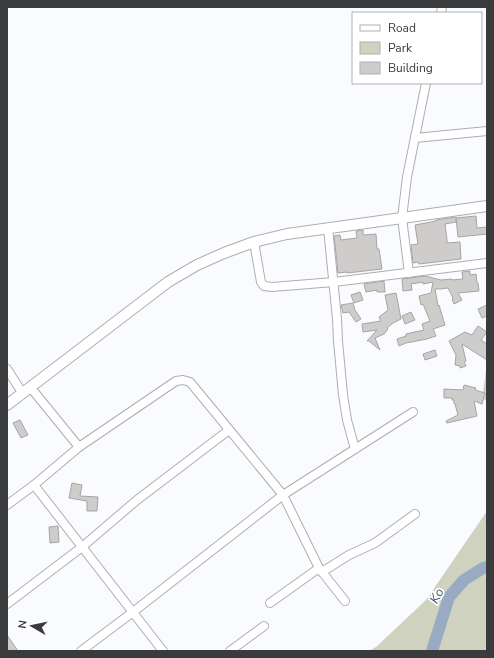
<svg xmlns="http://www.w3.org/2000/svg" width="494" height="658" viewBox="0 0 494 658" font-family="'Nunito Sans',sans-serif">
<rect width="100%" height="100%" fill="#fafbfe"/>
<g fill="#ced2be">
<polygon points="487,369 487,401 482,398 486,371"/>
<polygon points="487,511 487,651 369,651 376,647 426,600"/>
</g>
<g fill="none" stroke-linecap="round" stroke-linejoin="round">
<polyline stroke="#98abc3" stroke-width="12" points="432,651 449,597 464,580 483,568 487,567"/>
</g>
<g fill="#cfcccc" stroke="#a7a4a3">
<polygon points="476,216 477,228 487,227 487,234 458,237 456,218"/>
<polygon points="456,217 456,222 445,224 447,240 447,243 460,242 461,259 419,264 418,262 413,263 411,245 418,244 415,225 436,221 436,220"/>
<polygon points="363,230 363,235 376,234 377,249 379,249 382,269 347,273 347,272 338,273 334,236 340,235 341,240 357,238 356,231"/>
<polygon points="470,271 470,275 476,274 477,283 478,283 479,291 458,293 462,300 454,304 452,299 453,298 448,288 440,289 435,289 438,306 439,305 445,325 433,329 436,336 427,339 406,343 399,346 397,339 406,336 406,334 424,330 422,324 430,321 423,304 421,305 419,296 431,293 433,282 423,284 423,282 411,284 412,290 403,291 402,279 425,276 441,280 452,279 452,280 463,279 462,272"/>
<polygon points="384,281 385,292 377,292 377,290 366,292 364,284"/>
<polygon points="360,292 363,300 354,303 351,295"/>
<polygon points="396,293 401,319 393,323 387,328 388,329 384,334 375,338 380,350 369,341 367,341 377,330 363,332 362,324 381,321 379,317 388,310 385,295"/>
<polygon points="353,303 355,310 361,319 356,322 349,312 343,313 341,305"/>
<polygon points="487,305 487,316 482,318 478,309"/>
<polygon points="411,312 415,320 405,324 402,316"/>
<polygon points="478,326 487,332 481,340 487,344 487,360 462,344 466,361 464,362 466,366 460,368 460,366 455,365 456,355 449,341 465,332 472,335"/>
<polygon points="435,350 437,356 425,360 423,354"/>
<polygon points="464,385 476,388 475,390 485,393 482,404 474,401 477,416 447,423 446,421 458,415 455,404 454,404 454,400 452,400 452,398 444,398 444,389 463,390"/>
<polygon points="20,420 28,435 21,438 13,423"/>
<polygon points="72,483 82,485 80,496 98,497 97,511 87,511 87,501 69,498"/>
<polygon points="58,526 59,542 50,543 49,527"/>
<polygon points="7,635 18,651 9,651 7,649"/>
</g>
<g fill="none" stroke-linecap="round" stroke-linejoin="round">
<defs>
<g id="minor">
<polyline points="441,13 442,7"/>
<polyline points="415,138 487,131"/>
<polyline points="328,228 337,319 338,341 343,395 347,420 355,449"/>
<polyline points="254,242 261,282 264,286 272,287 334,282 487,263"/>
<polyline points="409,273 402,218 407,177 426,83"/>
<polyline points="7,369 23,394"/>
<polyline points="31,388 79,447"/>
<polyline points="34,485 163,651"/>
<polyline points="7,505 34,485 79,447 176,381 183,380 190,382 283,495 319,568 345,601"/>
<polyline points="322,572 349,555 375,543 415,514"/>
<polyline points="270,603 319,568"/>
<polyline points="7,604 82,547 137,500 229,430"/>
<polyline points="81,651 133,612 283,495 413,412"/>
<polyline points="230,651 264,626"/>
</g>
<polyline id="major" points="7,405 168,282 197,265 224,253 254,242 287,234 402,218 487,206"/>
</defs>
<use href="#minor" stroke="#adaeb1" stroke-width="10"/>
<use href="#major" stroke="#adaeb1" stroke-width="12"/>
<use href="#minor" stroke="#fff" stroke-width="8"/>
<use href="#major" stroke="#fff" stroke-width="10"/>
</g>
<g text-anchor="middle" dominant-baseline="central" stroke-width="3.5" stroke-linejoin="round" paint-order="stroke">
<g font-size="13" font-style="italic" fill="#3b597e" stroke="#fff">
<text transform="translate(437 596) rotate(-63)">Ko</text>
</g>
</g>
<rect width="494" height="658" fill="none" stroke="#3a3b3c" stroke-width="16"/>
<rect x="352" y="12" width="130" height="72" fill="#ffffff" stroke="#b0b1b1"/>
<rect x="360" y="25" width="20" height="6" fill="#ffffff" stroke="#b0b1b1"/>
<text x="388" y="32" font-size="12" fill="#3a3b3c">Road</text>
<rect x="360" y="42" width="20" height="12" fill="#ced2be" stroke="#b0b1b1"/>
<text x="388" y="52" font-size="12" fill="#3a3b3c">Park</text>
<rect x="360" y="62" width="20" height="12" fill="#cfcccc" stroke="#b0b1b1"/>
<text x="388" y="72" font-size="12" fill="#3a3b3c">Building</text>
<g transform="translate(32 626) rotate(279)" stroke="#ffffff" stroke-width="3" paint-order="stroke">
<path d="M0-3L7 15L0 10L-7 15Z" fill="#3a3b3c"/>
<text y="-6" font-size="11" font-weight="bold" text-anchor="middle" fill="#3a3b3c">N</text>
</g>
</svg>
